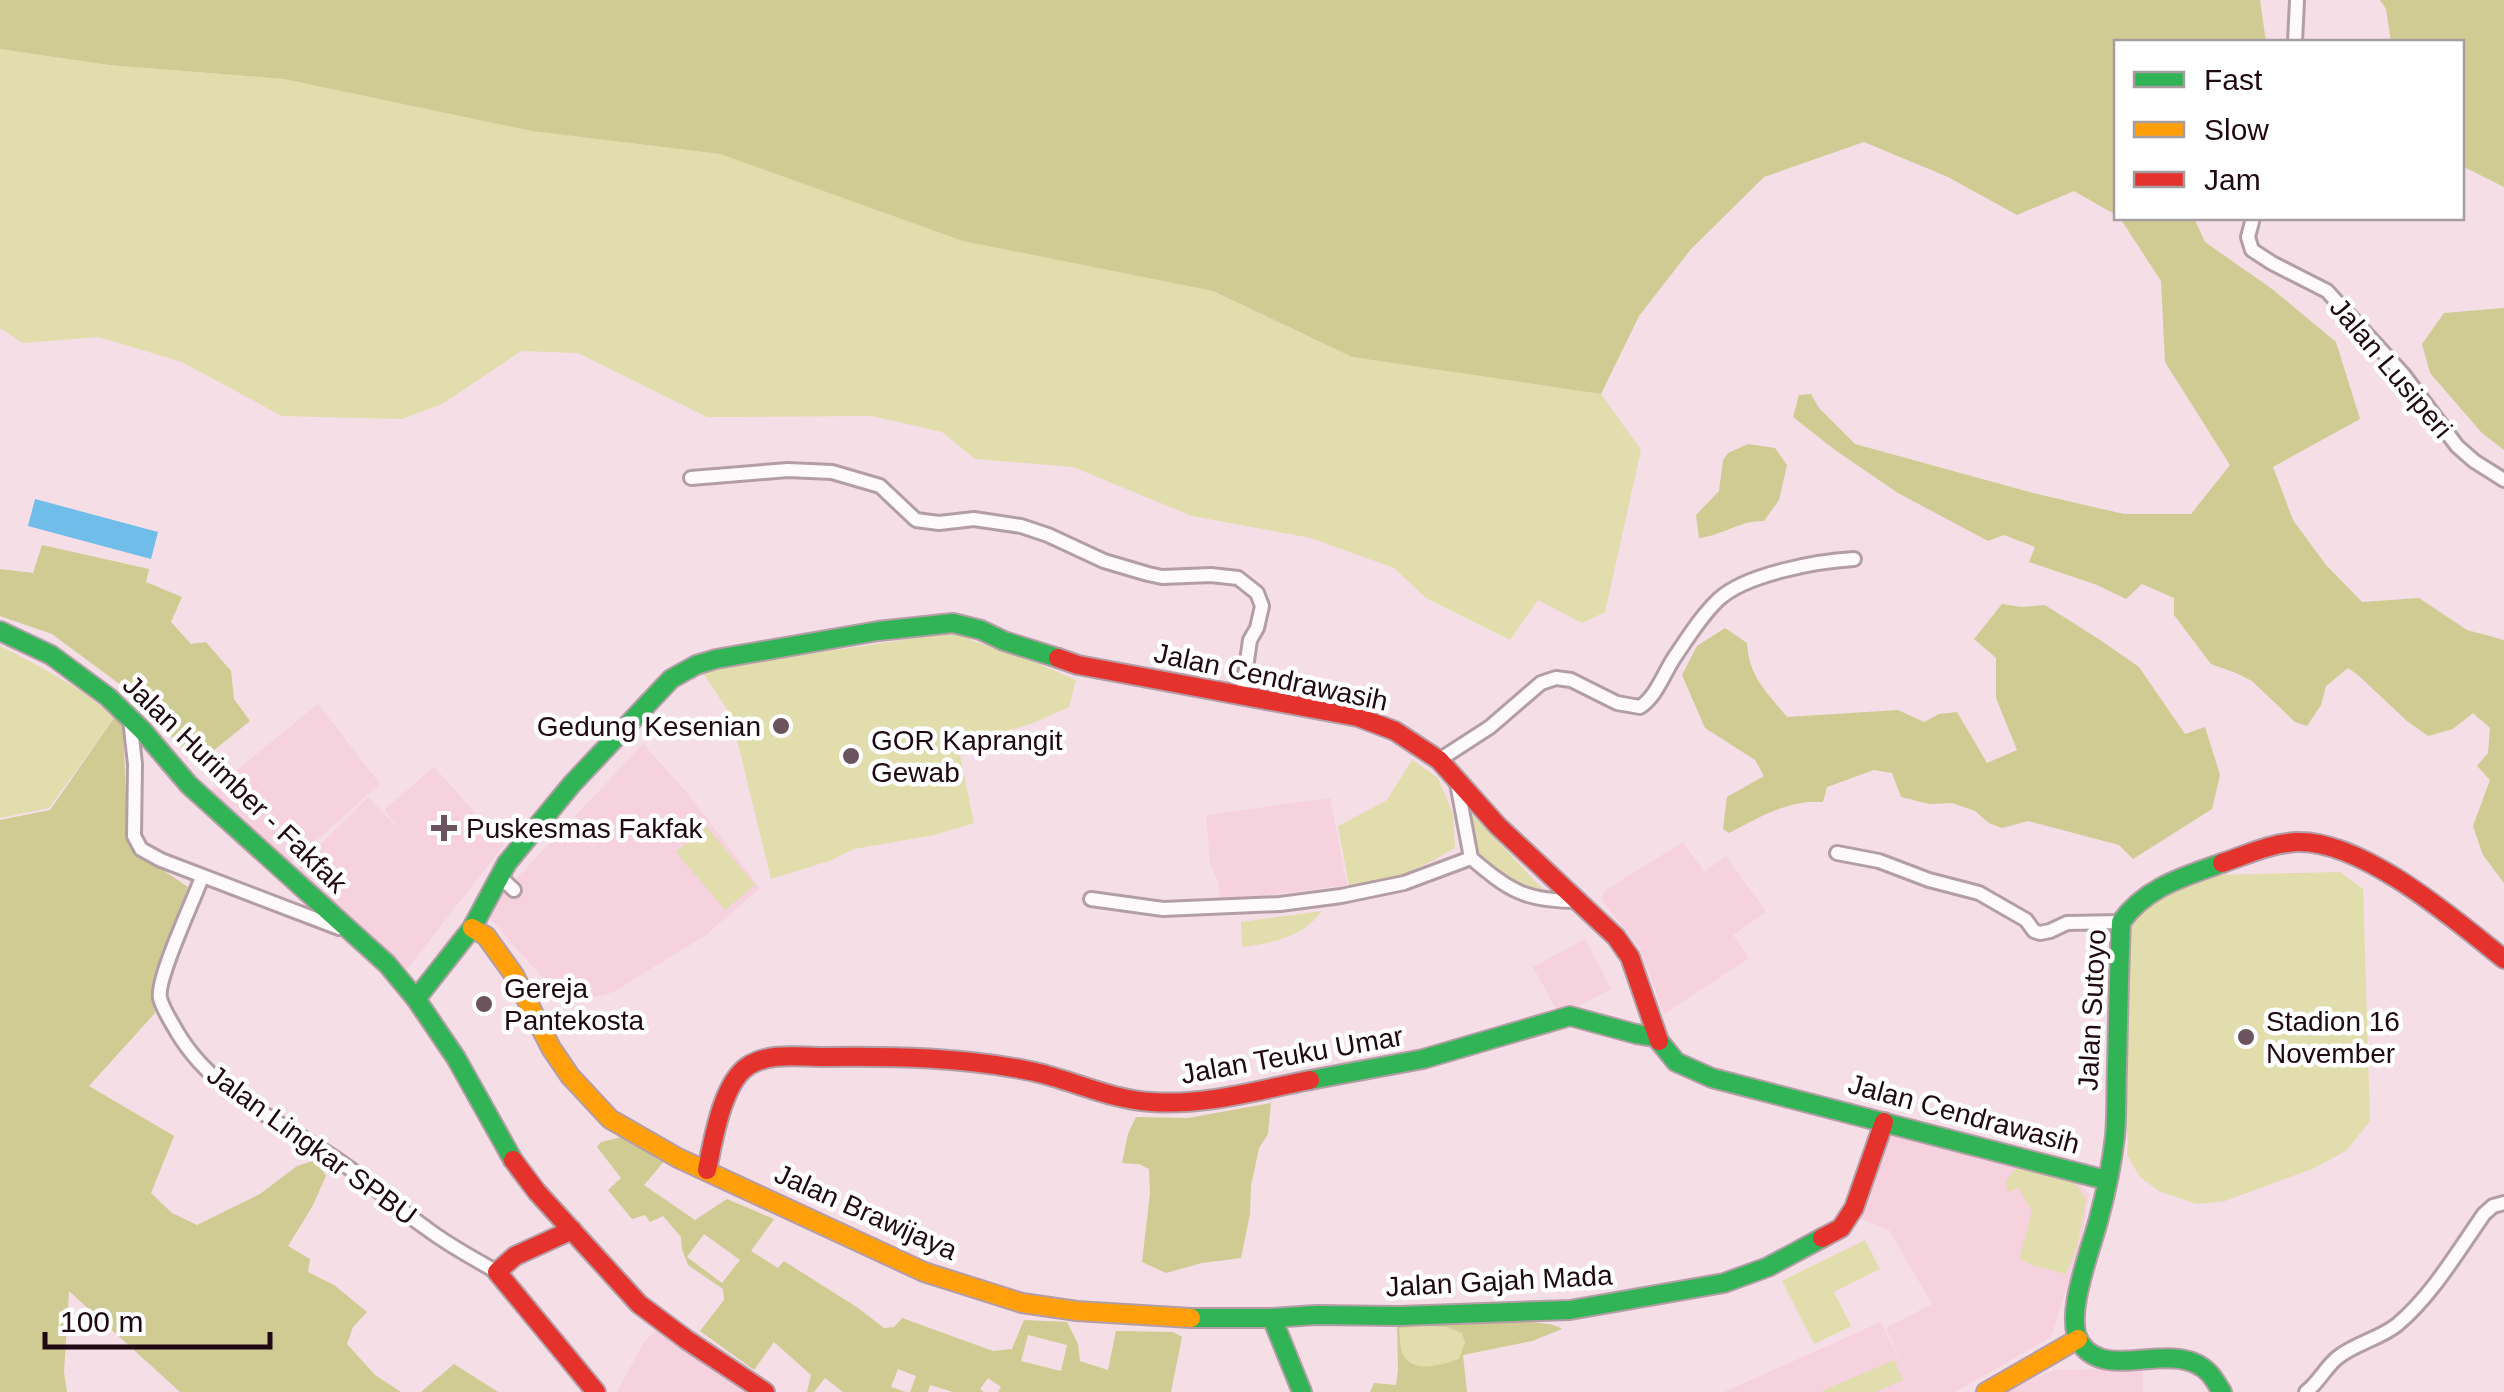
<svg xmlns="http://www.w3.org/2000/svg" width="2504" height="1392" viewBox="0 0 2504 1392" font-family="Helvetica,sans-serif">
<rect width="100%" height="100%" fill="#f5dee6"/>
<g fill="#f6d1de">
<polygon points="318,704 380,784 291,863 209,793"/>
<polygon points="643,744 688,794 760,888 706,935 613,992 579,1001 556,993 490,918 502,894"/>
<polygon points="434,767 504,845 407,969 296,869 368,797 404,834 384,810"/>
<polygon points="1330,798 1347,885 1220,901 1218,882 1210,862 1206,815"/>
<polygon points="1683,842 1704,872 1726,856 1766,912 1733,935 1749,958 1664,1014 1639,947 1601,899 1606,890"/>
<polygon points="1585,939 1611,989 1560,1016 1533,967"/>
<polygon points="1891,1136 1991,1161 2069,1176 2076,1179 2089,1194 2081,1243 2051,1337 1955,1392 1724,1392 1881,1322 1908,1376 1886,1328 1932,1304 1889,1230 1860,1219 1882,1156"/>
<polygon points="656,1330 700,1359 746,1392 617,1392 644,1342"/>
<polygon points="2143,1368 2143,1392 2004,1392 2019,1384 2055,1370"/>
</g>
<g fill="#e1ddac">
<polygon points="0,49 109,65 284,79 532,131 720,154 963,241 1213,291 1352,357 1601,394 1641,450 1605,612 1582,623 1538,600 1510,640 1426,598 1394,568 1311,538 1192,516 1073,467 975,459 942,432 872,416 707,417 578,353 521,351 442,404 402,419 282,416 182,362 99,337 23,343 0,328"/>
<polygon points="963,631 973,641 1032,661 1076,680 1069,707 1033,723 958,746 974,823 934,835 854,849 829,861 771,879 731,715 701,670"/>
<path d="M 0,646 C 39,666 82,687 114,718 L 49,808 L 0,818 Z"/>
<path d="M 1412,760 L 1438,778 L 1453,814 L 1455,848 C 1421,868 1389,884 1349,885 L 1338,826 L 1387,800 Z"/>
<path d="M 1471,813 L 1547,894 C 1528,889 1493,879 1482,861 C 1473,847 1473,829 1471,813 Z"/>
<polygon points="706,826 755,885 725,910 676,852"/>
<polygon points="2340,872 2363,889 2370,1121 2346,1151 2314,1168 2225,1201 2196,1204 2159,1191 2140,1177 2127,1155 2128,1141 2125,1112 2127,942 2132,922 2137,909 2175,886 2214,875"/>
<path d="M 1322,911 C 1303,937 1272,943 1242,947 L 1241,922 Z"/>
<polygon points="2016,1168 2074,1181 2086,1200 2077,1247 2066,1274 2035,1266 2019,1259 2032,1212 2019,1188 2008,1192 2006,1182"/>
<polygon points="1865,1240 1880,1269 1834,1292 1851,1326 1814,1344 1782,1281"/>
<path d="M 1420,1326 L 1447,1327 L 1463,1333 L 1465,1342 L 1460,1359 C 1442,1364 1410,1376 1402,1352 C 1400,1344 1400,1335 1399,1327 Z"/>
<polygon points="1894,1360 1903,1380 1875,1392 1820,1392"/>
</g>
<g fill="#cfcb92" fill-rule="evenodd">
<polygon points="0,0 2260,0 2266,42 2116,42 2116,215 2074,191 2017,215 1948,177 1864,142 1764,177 1691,249 1639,316 1601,394 1352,357 1213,291 963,241 720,154 532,131 284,79 109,65 0,49"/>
<polygon points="2380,0 2504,0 2504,187 2462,166 2462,42 2391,42 2386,9"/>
<polygon points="2120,218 2194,218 2205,242 2272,289 2336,342 2360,419 2273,467 2293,520 2326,565 2362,602 2419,598 2467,630 2504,640 2504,883 2483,855 2473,826 2490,780 2477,766 2488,753 2490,728 2473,713 2453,729 2428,736 2407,721 2358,675 2348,668 2326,686 2321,705 2307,726 2295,722 2252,681 2236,673 2211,664 2174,615 2174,598 2142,584 2126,599 2097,585 2029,562 2035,547 2004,535 1988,541 1898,493 1835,450 1793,417 1799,395 1811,394 1819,408 1855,444 2037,494 2124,514 2191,514 2230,465 2165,362 2161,281"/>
<polygon points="2504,308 2504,450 2482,433 2430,373 2422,344 2444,313"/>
<path d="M 1748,444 L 1775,448 L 1787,465 L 1779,500 L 1764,521 C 1741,520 1723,535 1699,538 L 1696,515 L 1719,491 L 1723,460 L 1728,453 Z"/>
<polygon points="42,545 149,569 146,582 182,597 171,622 191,644 206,642 231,671 234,699 250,721 198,763 194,761 133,694 52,634 0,616 0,569 33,573"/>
<path d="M 2002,604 L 2022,607 L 2045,605 L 2100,640 L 2139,667 L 2185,734 L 2205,727 L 2220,775 L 2212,809 L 2133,859 L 2119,845 L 2028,821 L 2002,828 L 1989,823 L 1975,811 L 1952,803 L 1929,804 L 1901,797 L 1892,773 L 1874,770 L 1827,787 L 1823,802 C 1789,799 1758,818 1729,833 L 1723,829 L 1727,797 L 1764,776 L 1755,760 L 1705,728 L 1682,675 L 1697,646 L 1725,628 L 1747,643 C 1749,677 1766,691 1787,717 L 1898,710 L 1924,722 L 1939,714 L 1957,712 L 1987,763 L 2017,750 L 1996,698 L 1996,658 L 1974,639 Z"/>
<polygon points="114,718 123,724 126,800 136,852 188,887 152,989 155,1013 89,1086 174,1136 151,1193 172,1213 197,1225 260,1194 297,1166 316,1160 326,1176 312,1207 288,1246 310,1259 308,1272 334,1285 367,1312 353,1327 347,1344 375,1375 401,1392 180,1392 69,1291 64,1372 67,1392 0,1392 0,820 50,810"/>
<polygon points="1271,1103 1268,1134 1259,1148 1251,1186 1250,1214 1241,1258 1202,1263 1166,1273 1142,1262 1150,1193 1149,1169 1139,1164 1122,1163 1128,1134 1136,1117 1188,1118"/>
<path d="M 622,1137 L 666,1159 L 644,1185 L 695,1220 L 727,1199 L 774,1219 L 751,1251 L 778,1268 L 784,1261 L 858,1308 L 884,1328 L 894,1327 L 902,1318 L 993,1351 L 1012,1349 L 1024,1320 L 1067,1322 L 1078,1344 L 1080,1361 L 1108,1370 L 1116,1331 L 1173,1332 L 1182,1337 L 1171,1392 L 998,1392 L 1001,1387 L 988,1378 L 980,1389 L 984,1392 L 953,1392 L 930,1385 L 928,1392 L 910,1392 L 916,1376 L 898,1369 L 891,1387 L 906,1392 L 843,1392 L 825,1378 L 814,1392 L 807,1392 L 811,1375 L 774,1342 L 754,1370 L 700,1331 L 724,1300 L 723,1289 L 688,1265 L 682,1249 L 681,1237 L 663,1216 L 650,1222 L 645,1215 L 632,1219 L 608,1190 L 621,1178 L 597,1147 L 601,1142 ZM 704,1234 L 740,1260 L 722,1283 L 687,1257 ZM 1028,1335 L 1067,1345 L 1061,1371 L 1021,1361 Z"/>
<path d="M 1441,1323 C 1466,1323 1546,1317 1562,1329 L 1532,1341 L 1463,1355 L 1467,1392 L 1370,1392 L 1374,1383 L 1396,1385 L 1398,1369 L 1397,1326 ZM 1420,1326 L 1447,1327 L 1462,1333 L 1465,1342 L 1459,1359 C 1444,1364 1412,1375 1403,1354 C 1400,1348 1400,1335 1399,1328 Z"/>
<polygon points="454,1364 498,1392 421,1392"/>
</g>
<polygon fill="#6fbde8" points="35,499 158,532 151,559 28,526"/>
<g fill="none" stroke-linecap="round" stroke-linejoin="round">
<defs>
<g id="street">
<polyline points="2295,42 2297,0"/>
<polyline points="2253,218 2248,237 2252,250 2272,263 2327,291 2403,374 2457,446 2474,461 2504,480"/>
<polyline points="691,478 788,470 832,472 880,486 916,520 939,523 974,519 1021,526 1048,535 1104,561 1148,574 1162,577 1211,575 1238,578 1257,593 1262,606 1257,628 1250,640 1242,696"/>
<polyline points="130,719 135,764 134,836 141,849 161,860 339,928"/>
<path d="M 1439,760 L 1490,727 L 1541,683 L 1556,678 L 1571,680 L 1617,703 L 1640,707 C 1657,696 1664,672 1676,655 C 1689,636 1702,615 1719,599 C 1746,574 1818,561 1854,559"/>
<path d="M 1457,783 L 1471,858 C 1510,891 1525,901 1577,901"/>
<polyline points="1837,853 1879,861 1929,880 1979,893 2026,920 2034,931 2040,933 2050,931 2067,923 2121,922"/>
<polyline points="499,876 514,890"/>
<path d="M 202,877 C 194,900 156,979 160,998 C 163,1010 171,1021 177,1032 C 214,1095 285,1123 342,1163 C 371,1183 397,1208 426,1228 C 448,1245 473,1258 497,1272"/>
<polyline points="1091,899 1163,909 1280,904 1341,896 1404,883 1471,858"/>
<path d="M 2306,1392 C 2319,1382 2325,1368 2337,1358 C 2355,1343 2380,1339 2398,1324 C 2433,1294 2458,1251 2484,1214 L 2493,1206 L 2504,1203"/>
</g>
<g id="fast">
<polyline points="0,631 51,655 108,697 143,731 189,785 387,964 416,999 456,1058 513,1160"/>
<path d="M 2222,863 C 2183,877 2146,887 2121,922 C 2119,970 2118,1019 2117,1067 C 2116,1090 2117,1113 2115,1136 C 2112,1163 2106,1192 2099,1218 C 2092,1247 2062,1319 2081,1344 C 2108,1383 2175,1337 2209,1373 C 2214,1378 2218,1386 2222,1392"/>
<polyline points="416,999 472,928 507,863 572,784 671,679 696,665 716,659 878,631 953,623 981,630 1004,641 1058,658"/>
<polyline points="1659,1041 1676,1062 1712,1078 2106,1180"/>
<polyline points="1310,1080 1423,1059 1570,1016 1636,1034 1656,1037"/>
<polyline points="1191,1318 1272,1318 1316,1315 1399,1316 1570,1310 1724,1283 1768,1267 1822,1238"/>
<polyline points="1272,1318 1302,1392"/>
</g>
<g id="slow">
<polyline points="472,928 486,936 514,975 551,1048 570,1076 610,1119 678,1158 924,1272 1022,1303 1077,1311 1191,1318"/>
<polyline points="1986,1392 2078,1339"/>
</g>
<g id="jam">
<polyline points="1058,658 1078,665 1358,717 1395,731 1439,760 1498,826 1616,937 1630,957 1659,1041"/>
<path d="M 2222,863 C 2246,855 2271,843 2297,842 C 2363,840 2454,919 2504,959"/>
<polyline points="513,1160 537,1192 639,1304 687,1340 765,1392"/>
<path d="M 707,1170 C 713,1141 722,1083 748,1066 C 770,1052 799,1057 823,1057 C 893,1056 966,1057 1035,1072 C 1074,1081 1112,1100 1152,1102 C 1205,1106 1258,1090 1310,1080"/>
<polyline points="572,1230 515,1256 497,1272 596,1392"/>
<polyline points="1822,1238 1841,1228 1854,1208 1884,1122"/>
</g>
</defs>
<use href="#street" stroke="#b49ea6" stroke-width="18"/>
<use href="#fast" stroke="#b49ea6" stroke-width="22"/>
<use href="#slow" stroke="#b49ea6" stroke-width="22"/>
<use href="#jam" stroke="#b49ea6" stroke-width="22"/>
<use href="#street" stroke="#fefafb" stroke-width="12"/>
<use href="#fast" stroke="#30b455" stroke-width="18"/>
<use href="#slow" stroke="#ff9f0a" stroke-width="18"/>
<use href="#jam" stroke="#e5322d" stroke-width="18"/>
</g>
<g fill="#6b545e" stroke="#fff" stroke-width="4">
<circle cx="781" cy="726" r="10"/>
<circle cx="851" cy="756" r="10"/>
<path d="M439 813h10v10h10v10h-10v10h-10v-10h-10v-10h10z"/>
<circle cx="484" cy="1004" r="10"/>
<circle cx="2246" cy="1037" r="10"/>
</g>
<g text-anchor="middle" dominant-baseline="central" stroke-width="9" stroke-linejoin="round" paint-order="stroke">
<g font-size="28" fill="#210914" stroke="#fff">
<text transform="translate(2391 368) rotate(50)">Jalan Lusiperi</text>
<text transform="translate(1271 677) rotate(12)">Jalan Cendrawasih</text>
<text transform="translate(235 784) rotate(44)">Jalan Hurimber - Fakfak</text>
<text transform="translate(2092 1010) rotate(-87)">Jalan Sutoyo</text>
<text transform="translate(1292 1055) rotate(-10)">Jalan Teuku Umar</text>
<text transform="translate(1964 1114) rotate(15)">Jalan Cendrawasih</text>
<text transform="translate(312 1145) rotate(36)">Jalan Lingkar SPBU</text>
<text transform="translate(866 1212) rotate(24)">Jalan Brawijaya</text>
<text transform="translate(1499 1281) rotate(-3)">Jalan Gajah Mada</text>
</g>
<g font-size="28" fill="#210914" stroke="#fff" text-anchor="start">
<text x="761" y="726" text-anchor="end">Gedung Kesenian</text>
<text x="871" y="740">GOR Kaprangit<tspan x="871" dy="32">Gewab</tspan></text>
<text x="466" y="828">Puskesmas Fakfak</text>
<text x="504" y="988">Gereja<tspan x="504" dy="32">Pantekosta</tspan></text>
<text x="2266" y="1021">Stadion 16<tspan x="2266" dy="32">November</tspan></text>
</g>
</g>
<rect x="2114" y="40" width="350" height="180" fill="#ffffff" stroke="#a69da1" stroke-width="2.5"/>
<rect x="2134" y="72" width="50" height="15" fill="#30b455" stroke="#a69da1" stroke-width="2.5"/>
<text x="2204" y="90" font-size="30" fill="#210914">Fast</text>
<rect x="2134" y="122" width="50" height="15" fill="#ff9f0a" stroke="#a69da1" stroke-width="2.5"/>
<text x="2204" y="140" font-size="30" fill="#210914">Slow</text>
<rect x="2134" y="172" width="50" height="15" fill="#e5322d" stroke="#a69da1" stroke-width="2.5"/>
<text x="2204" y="190" font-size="30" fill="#210914">Jam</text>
<path d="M45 1332v15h225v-15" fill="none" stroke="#210914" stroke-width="5"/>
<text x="60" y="1332" font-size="30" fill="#210914" stroke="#ffffff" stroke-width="8" paint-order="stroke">100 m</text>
</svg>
